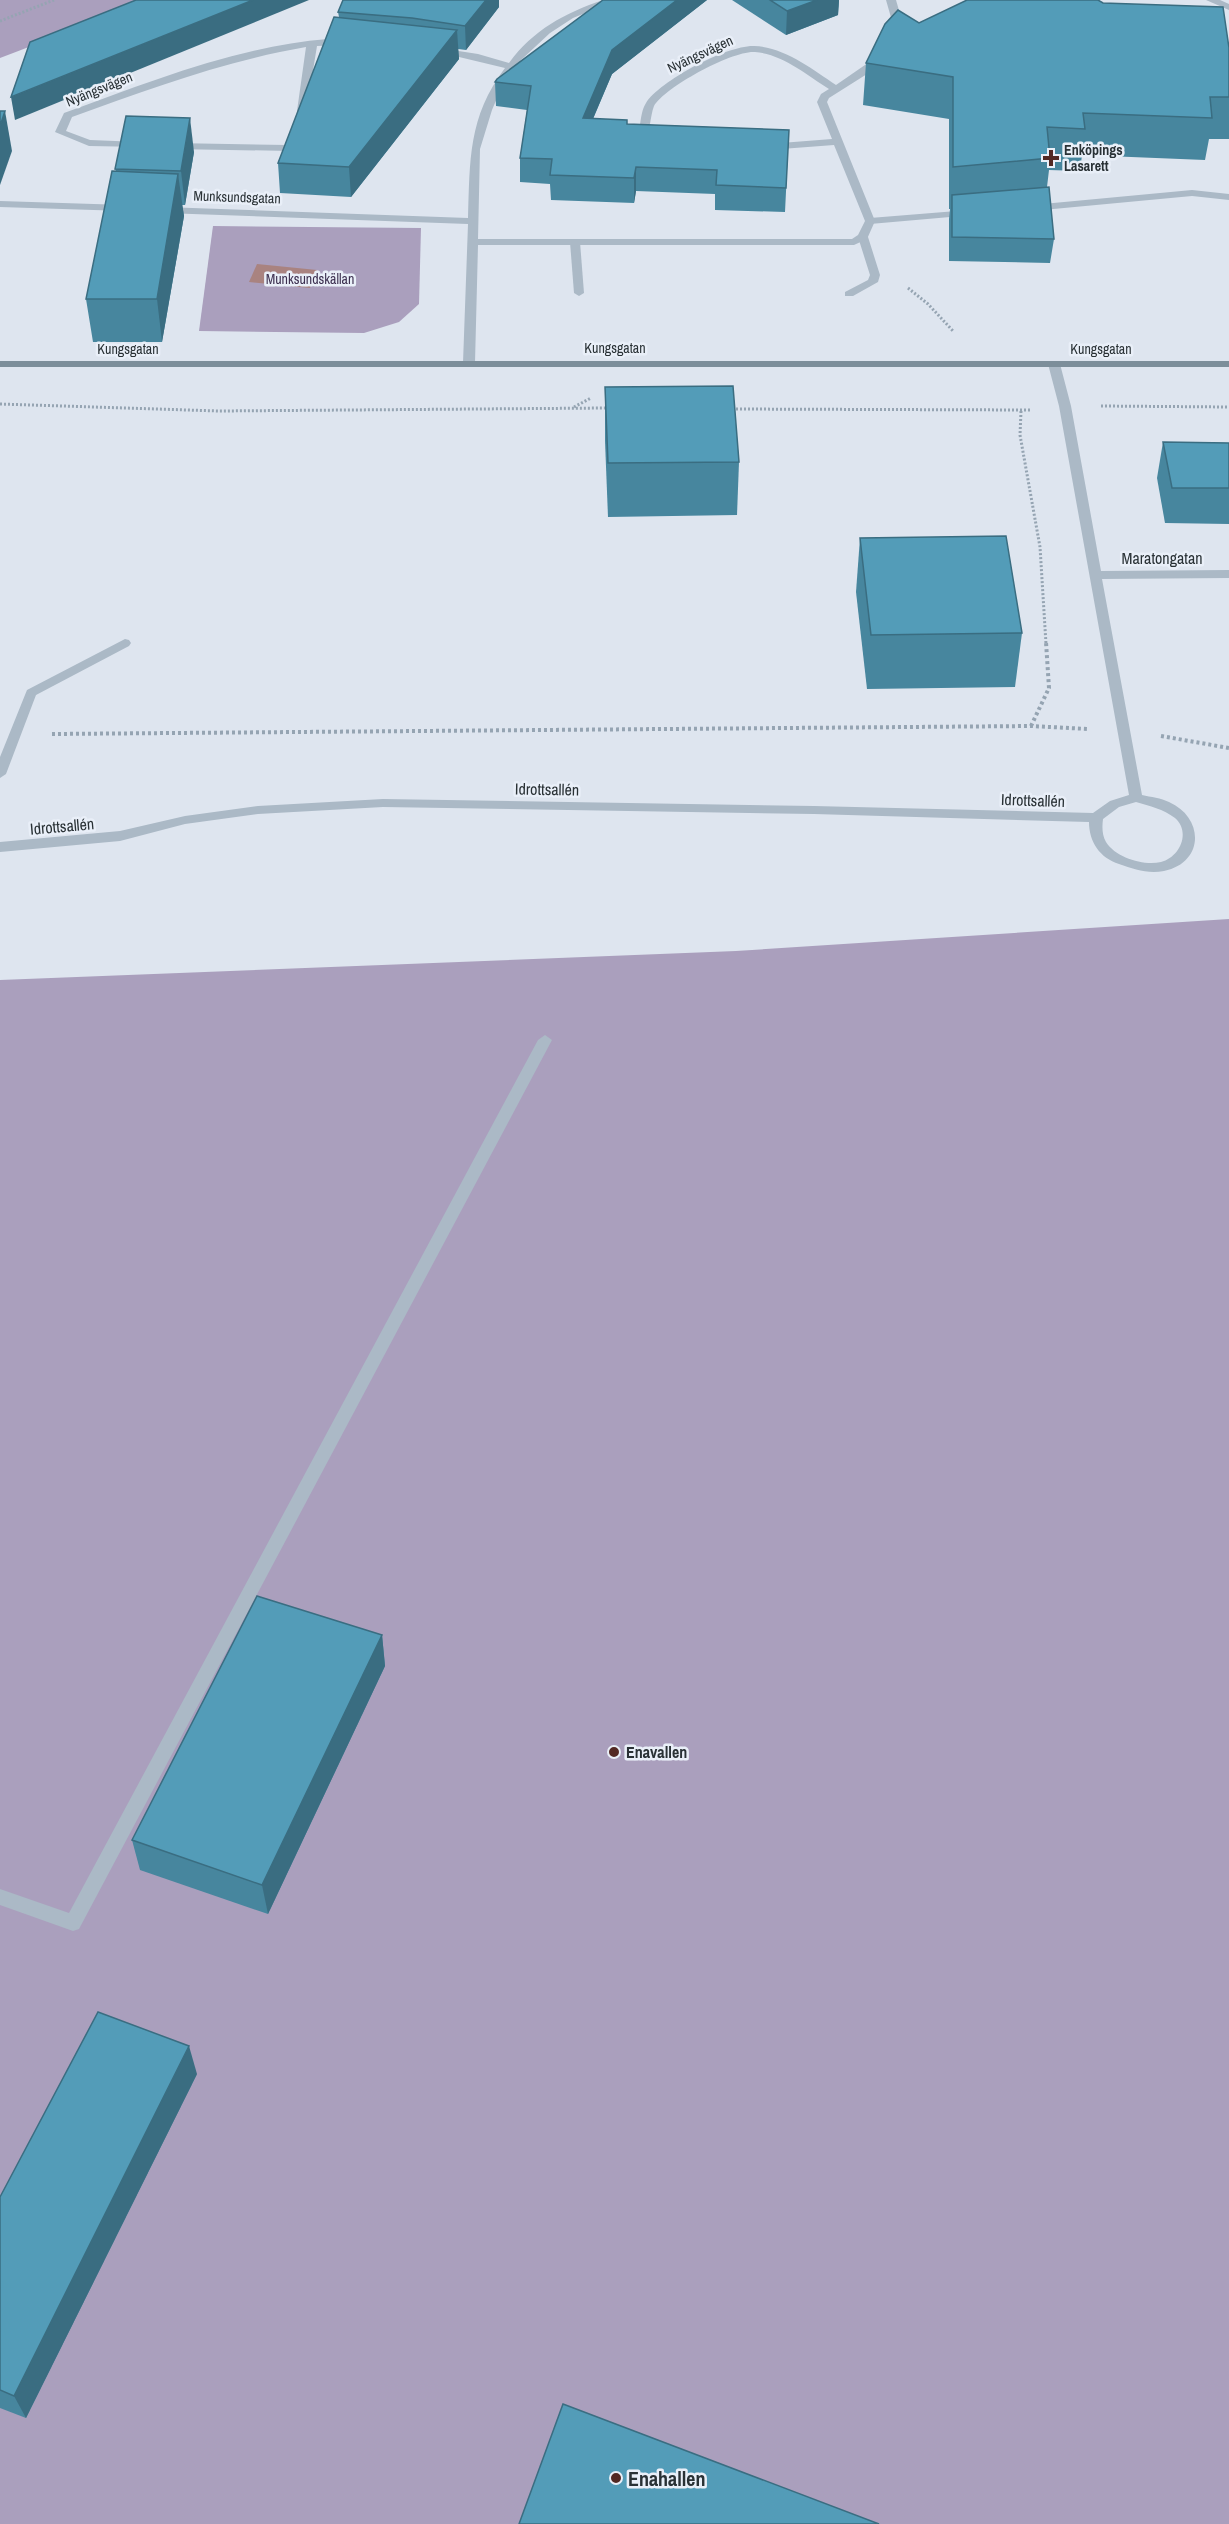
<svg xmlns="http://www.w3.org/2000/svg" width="1229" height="2524" viewBox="0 0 1229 2524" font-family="'Archivo Narrow',sans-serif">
<rect width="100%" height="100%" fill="#dee5ef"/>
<g fill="#aa9fbd">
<polygon points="0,0 152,0 0,58"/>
<polygon points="213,226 421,228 419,304 399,322 364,333 199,331"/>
<polygon points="1229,919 1229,2524 0,2524 0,980 736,951"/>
</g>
<polygon fill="#a98380" points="257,264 317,270 310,288 249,282"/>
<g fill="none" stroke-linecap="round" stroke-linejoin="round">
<g stroke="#95a4b2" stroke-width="3" stroke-dasharray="2 2" stroke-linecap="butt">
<polyline points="0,21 54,0"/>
<polyline points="908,288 928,304 954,332"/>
<polyline points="0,404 219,411 607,408"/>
<polyline points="1101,406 1229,407"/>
<polyline points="574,407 591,398"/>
<polyline points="732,409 1030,410"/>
<polyline points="1021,411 1020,435 1040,547 1046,644"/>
</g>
<g stroke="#95a4b2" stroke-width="4" stroke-dasharray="3 3" stroke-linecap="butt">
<polyline points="1031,726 1049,688 1046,642"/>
<polyline points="52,734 1031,726 1088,729"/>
<polyline points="1161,736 1229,748"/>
</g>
<g fill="#abb9c6" fill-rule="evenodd">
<polygon points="1206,0 1220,0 1229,4 1229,10"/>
<polygon points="1192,190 1229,194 1229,200 1192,196 1032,211 1027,208 1032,205"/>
<polygon points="969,210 973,211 973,215 870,224 865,221 870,218"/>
<polygon points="863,234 868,237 880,275 878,282 853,296 845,296 845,292 868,280 870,275 858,237"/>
<polygon points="575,239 580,242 584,293 579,296 574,293 570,242"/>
<polygon points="125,639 129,640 131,643 129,646 36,695 6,774 0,778 0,757 27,690"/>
<polygon points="545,1035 552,1040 79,1929 73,1931 0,1905 0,1889 69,1913 538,1040"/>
</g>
<g fill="#abb9c6" fill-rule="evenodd">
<path d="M 603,0 L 617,0 L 573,18 L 550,33 L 521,60 L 500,91 L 492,110 L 480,149 L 478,239 L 852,239 L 858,235 L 865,221 L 834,145 L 768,150 L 763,147 L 768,144 L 832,139 L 817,102 L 821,94 L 829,89 C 807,75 782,54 755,52 C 733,50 665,87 654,106 C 652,111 651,118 650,124 L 666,134 L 666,138 L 658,138 L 640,125 C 641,118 642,109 646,103 C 660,81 727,45 754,46 C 784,47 812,69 836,85 L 878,56 L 886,58 L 867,74 L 829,98 L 827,102 L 875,221 L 867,239 L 854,245 L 478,245 L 475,363 L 469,366 L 463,363 L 468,224 L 164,213 L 159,210 L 164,207 L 468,218 C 470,160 468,117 505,68 L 434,51 L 439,48 L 478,54 L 509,63 C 533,30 565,13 603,0 Z"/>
<polygon points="886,0 896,0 902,21 898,34 890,32 892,21"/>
<path d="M 328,39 L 343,39 L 348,42 L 343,45 L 317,46 L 306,113 L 297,111 L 306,47 C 225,61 149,89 72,117 L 66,131 L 90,140 L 140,142 L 145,145 L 144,147 L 89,146 L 55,132 L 64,113 C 149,82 238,46 328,39 Z"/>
<polygon points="291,135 300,137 296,148 291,151 173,149 168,146 173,143 287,145"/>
<polygon points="0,201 125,205 130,208 125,211 0,207"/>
<path d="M 1054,361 L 1060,364 L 1071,406 L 1101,571 L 1229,570 L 1229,578 L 1102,579 L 1142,795 C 1151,797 1161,798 1169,802 C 1205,818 1204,863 1164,871 C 1147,874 1134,869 1119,864 C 1100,858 1089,842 1089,822 L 814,814 L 383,807 L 258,814 L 185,824 L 120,841 L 0,852 L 0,842 L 120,831 L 185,816 L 258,806 L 383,799 L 814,806 L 1093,813 L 1110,801 L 1129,795 L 1059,406 L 1048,364 ZM 1136,802 C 1150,806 1163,809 1175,818 C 1191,832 1180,857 1161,862 C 1144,866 1116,858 1106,842 C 1102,835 1102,827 1103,819 L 1119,807 Z"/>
</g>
<rect fill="#7c8e9a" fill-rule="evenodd" x="0" y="361" width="1229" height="6"/>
</g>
<g fill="#47869e">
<polygon points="603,0 707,0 612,74 593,119 627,124 789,130 785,212 715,210 715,194 636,191 634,203 551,200 550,184 520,182 520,158 527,110 496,106 495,82"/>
<polygon points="732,0 839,0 838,15 786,35"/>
<polygon points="499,7 466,50 458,49 459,59 351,197 280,193 278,163 339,17 338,12"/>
<polygon points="919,23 1229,48 1229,139 1209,139 1205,160 1082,155 1080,171 1049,170 1047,187 1054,239 1050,263 949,261 949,219 950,209 949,209 949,119 863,105 866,63"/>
<polygon points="194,152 185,205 182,205 184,216 162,342 93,342 86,299 116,171 115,169"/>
<polygon points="605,387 739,462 737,515 608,517 605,441"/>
<polygon points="1163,442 1229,443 1229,524 1165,523 1157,478"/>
<polygon points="860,538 1022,633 1015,687 867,689 856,592"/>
<polygon points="382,1635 385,1666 268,1914 140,1870 132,1840"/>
<polygon points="197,2074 26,2418 0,2408 0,2197"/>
</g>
<g fill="#3a6d81">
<polygon points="253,0 309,0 15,120 11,97"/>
<polygon points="486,0 499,0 499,7 466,50 465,26"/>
<polygon points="677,0 707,0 612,74 583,142 583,118 612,50"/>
<polygon points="817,0 839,0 838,15 786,35 787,11"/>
<polygon points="457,30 459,59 351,197 349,167"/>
<polygon points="5,111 12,151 0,185 0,126"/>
<polygon points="190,118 194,152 185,205 181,171"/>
<polygon points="636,167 636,191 634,203 634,178"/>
<polygon points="178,174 184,216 162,342 157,299"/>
<polygon points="382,1635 385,1666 268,1914 262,1885"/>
<polygon points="189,2046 197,2074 26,2418 14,2396"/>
</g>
<g fill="#539cb8" stroke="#3a6d81" stroke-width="1.5">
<polygon points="136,0 253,0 11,97 30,42"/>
<polygon points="343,0 486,0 465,26 412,18 338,12"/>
<polygon points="603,0 677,0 612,50 583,118 627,120 627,124 789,130 786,188 716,185 717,170 636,167 634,178 550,175 552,159 520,158 531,86 495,82 497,79"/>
<polygon points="770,0 817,0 787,11"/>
<polygon points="967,0 1098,0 1103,3 1223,7 1229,48 1229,97 1210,97 1212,118 1083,113 1085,129 1047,127 1050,158 953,167 953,77 866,63 885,24 898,10 919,23"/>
<polygon points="334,17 457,30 349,167 278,163"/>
<polygon points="0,111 5,111 0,126"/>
<polygon points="126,116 190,118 181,171 115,169"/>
<polygon points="112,171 178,174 157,299 86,299"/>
<polygon points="1049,187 1054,239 952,237 952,195"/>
<polygon points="733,386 739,462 608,463 605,387"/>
<polygon points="1163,442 1229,443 1229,488 1172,488"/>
<polygon points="1006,536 1022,633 871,635 860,538"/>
<polygon points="257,1596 382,1635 262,1885 132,1840"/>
<polygon points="98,2012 189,2046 14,2396 0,2390 0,2197"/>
<polygon points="563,2404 879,2524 519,2524"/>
</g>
<g fill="#522823" stroke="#e9eff8" stroke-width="2">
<path d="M1048 149h6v6h6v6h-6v6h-6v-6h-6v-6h6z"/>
<circle cx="614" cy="1752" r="6"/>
<circle cx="616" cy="2478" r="6"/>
</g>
<g text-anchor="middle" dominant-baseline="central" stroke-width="5" stroke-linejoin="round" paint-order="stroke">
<g font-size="14" fill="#293135" stroke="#e9eff8">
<text transform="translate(700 54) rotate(-25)">Nyängsvägen</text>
<text transform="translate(99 89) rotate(-22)">Nyängsvägen</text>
<text transform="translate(237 197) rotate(2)">Munksundsgatan</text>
<text x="615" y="348">Kungsgatan</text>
<text x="128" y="349">Kungsgatan</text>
<text x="1101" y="349">Kungsgatan</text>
</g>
<g font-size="14" font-weight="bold" fill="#293135" stroke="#e9eff8" text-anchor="start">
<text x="1064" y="150">Enköpings<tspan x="1064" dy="16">Lasarett</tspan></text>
</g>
<g font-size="14" fill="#3d3050" stroke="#e9eff8">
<text x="310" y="279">Munksundskällan</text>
</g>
<g font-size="16" fill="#293135" stroke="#e9eff8">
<text x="1162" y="558">Maratongatan</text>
<text transform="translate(547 789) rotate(1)">Idrottsallén</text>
<text transform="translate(1033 800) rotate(2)">Idrottsallén</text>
<text transform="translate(62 826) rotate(-5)">Idrottsallén</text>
</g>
<g font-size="16" font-weight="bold" fill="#293135" stroke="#e9eff8" text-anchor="start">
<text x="626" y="1752">Enavallen</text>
</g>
<g font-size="20" font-weight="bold" fill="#293135" stroke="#e9eff8" text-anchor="start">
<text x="628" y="2478">Enahallen</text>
</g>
</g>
</svg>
